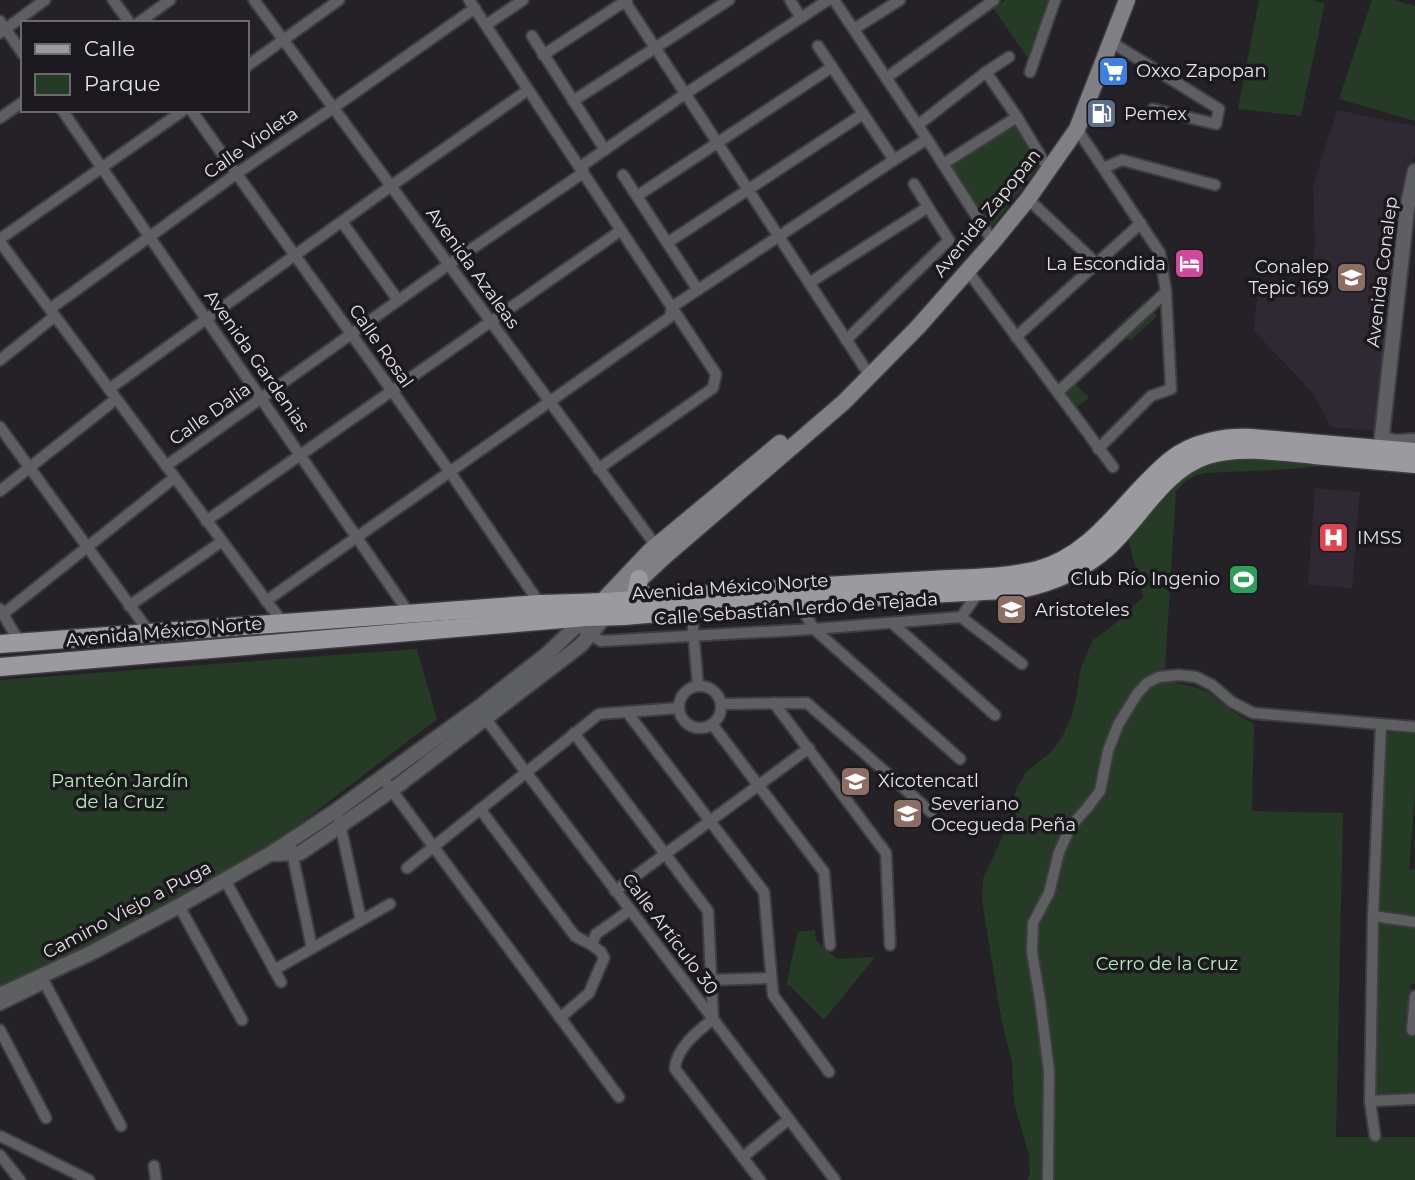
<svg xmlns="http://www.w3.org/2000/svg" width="1415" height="1180" viewBox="0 0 1415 1180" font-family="Montserrat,sans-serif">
<rect width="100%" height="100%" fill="#242226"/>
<g fill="#2e2933">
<polygon points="1337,110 1415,126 1415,154 1406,188 1377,431 1331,427 1313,393 1254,331 1258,290 1311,287 1315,242 1313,186"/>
<polygon points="1315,488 1360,492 1352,588 1308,585"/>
</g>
<g fill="#253b25">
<polygon points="1005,0 1050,0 1029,60 993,8"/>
<polygon points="1259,0 1311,0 1325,3 1301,116 1238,109"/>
<polygon points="1372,0 1394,0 1415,6 1415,121 1339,99"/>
<polygon points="1014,124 1041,164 991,228 950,167"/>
<polygon points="1144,302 1157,316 1130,341 1117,327"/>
<polygon points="1067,376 1089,398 1076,407 1059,384"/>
<path d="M 1236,456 L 1338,464 L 1293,469 L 1206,473 C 1192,475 1185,481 1176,492 L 1165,667 L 1166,681 L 1191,686 L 1208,692 L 1231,710 L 1254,724 L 1252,811 L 1343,813 L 1336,1137 L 1415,1137 L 1415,1180 L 1027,1180 L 1030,1174 L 1029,1155 L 1014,1102 L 1012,1062 L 1002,1022 L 982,901 L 983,879 L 1005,831 L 1009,809 L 1017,788 L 1026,772 L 1051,752 L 1063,735 L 1072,715 L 1076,698 L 1080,671 L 1092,641 L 1117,622 L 1143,597 L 1125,526 L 1190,468 Z"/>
<polygon points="417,649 437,719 267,849 92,946 0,992 0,680"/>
<polygon points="1387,732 1415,734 1415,795 1409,869 1415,870 1415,915 1377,911"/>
<polygon points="1378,923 1415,927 1415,984 1411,984 1406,1034 1415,1035 1415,1093 1374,1095"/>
<polygon points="815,930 816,941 837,959 875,957 824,1020 789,985 786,985 798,932"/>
</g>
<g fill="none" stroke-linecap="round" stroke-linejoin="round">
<defs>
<g id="minor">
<polyline points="113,0 130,23"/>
<polyline points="254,0 659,550"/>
<polyline points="469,0 716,374 713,388 598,469"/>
<polyline points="624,0 870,376"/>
<polyline points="790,0 801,18"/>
<polyline points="834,0 927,139 993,242"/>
<polyline points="0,21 23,54"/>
<polyline points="138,23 170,0"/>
<polyline points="486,25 523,0"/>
<polyline points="854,29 900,0"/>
<polyline points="0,33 45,0"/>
<polyline points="532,36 605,150"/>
<polyline points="1111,42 1219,109 1216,124 1153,109"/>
<polyline points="543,55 627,0"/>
<polyline points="247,66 339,0"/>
<polyline points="986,72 1017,117 1049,170"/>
<polyline points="1030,72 1055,0"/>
<polyline points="886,78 994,0"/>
<polyline points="573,101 729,0"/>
<polyline points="62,110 411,616"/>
<polyline points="191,110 450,472 540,604"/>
<polyline points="0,118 23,102"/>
<polyline points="918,125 986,72 1009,57"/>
<polyline points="1077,129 1160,253 1166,292 1171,389 1151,396 1098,449"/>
<polyline points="894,160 927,139"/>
<polyline points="943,164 1017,117"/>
<polyline points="1104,168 1122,160 1215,185"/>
<polyline points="623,175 698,290"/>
<polyline points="914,184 928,207"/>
<polyline points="637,196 832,67"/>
<polyline points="1028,199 1096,263"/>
<polyline points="342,222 398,300"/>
<polyline points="0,239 184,110"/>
<polyline points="0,242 283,623"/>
<polyline points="667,243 863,114"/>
<polyline points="967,270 1113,467"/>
<polyline points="809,283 928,207 949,240 846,340"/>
<polyline points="50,309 236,174 333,108 475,8"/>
<polyline points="1016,337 1141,223"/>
<polyline points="0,360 55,316"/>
<polyline points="109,389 391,186 528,90"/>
<polyline points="1058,392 1166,292"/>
<polyline points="0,427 150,633"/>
<path d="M 1382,435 C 1399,444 1399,438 1415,439"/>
<polyline points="166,466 448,265 583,173 583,165 685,94 828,0"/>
<polyline points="0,491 116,399"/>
<polyline points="206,521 620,231"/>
<polyline points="797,597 797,601 814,629 960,759"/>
<polyline points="266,601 670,317 672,307 894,160 818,46"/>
<polyline points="691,605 698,686"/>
<polyline points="129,606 221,542"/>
<polyline points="0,609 20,643"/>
<polyline points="3,614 174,478"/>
<polyline points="961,617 1022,664"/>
<polyline points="892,623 995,715"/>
<polyline points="577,626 601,641 814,629 961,617 979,592 979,588"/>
<circle cx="700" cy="707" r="21"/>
<polyline points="774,703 886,853 890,945"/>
<polyline points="721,704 807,703 931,812"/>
<polyline points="627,712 764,892 773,995 829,1072"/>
<polyline points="482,714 835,1180"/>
<polyline points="712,724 824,872 830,945"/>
<path d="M 574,733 L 708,911 L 713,1019 C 698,1031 676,1048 675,1069 L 760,1180"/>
<polyline points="387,784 619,1097"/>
<polyline points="480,809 575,936 592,945"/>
<polyline points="339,819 361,920"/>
<polyline points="291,848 312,948"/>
<polyline points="407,868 599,714 679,708"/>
<polyline points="225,880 281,982"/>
<polyline points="615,891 809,748"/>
<polyline points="179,906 242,1020"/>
<polyline points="1373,916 1415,922"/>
<polyline points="274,970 390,904"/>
<polyline points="41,976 121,1126"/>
<polyline points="712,980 771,978"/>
<polyline points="0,1005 45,983"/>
<polyline points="560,1018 589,993 604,958 601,952 592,945 596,934 630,910"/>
<polyline points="0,1030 46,1118"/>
<polyline points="1412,1030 1415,996"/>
<polyline points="1370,1101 1415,1099"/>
<polyline points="0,1136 89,1180"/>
<polyline points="1375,1136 1370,1101 1373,916 1381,724"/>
<polyline points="0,1155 20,1180"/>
<polyline points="743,1157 789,1119"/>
<polyline points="154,1166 156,1180"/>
<polyline points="1048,1180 1049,1071 1040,1000 1032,952 1033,923 1049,893 1059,852 1071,826 1087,808 1100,791 1108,751 1118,725 1137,694 1147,683 1159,677 1179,675 1196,677 1212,685 1232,702 1253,713 1415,727"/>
</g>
<g id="tertiary">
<polyline points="1381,460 1382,435 1407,209 1415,171"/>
<polyline points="271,854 300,853 340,826 392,790 581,645 605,617"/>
<polyline points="0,995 93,952 179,906 270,854 337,810 478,708 547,654 586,617"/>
</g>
<g id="secondary">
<polyline points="630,589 664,557 844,402 918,327 993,242 1028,199 1077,129 1127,0"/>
<polyline points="596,608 650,551 780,443"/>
</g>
<g id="primary">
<polyline points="639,579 637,589 644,595 655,598"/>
<path d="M 0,644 L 540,604 C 566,603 593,603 620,601 C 694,596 768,589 842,585 C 877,583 913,581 948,579 C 977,578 1009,577 1038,570 C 1097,554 1126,496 1171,460 C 1193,442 1224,437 1251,438 L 1415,452"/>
<path d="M 0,667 L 586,617 L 624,616 L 797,601 L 1021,589 C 1053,582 1082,570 1107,548 C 1140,518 1163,469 1208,455 C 1241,445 1280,452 1314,455 C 1348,458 1381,461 1415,464"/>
</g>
</defs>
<use href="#minor" stroke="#3f3d41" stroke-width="14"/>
<use href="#tertiary" stroke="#3f3d41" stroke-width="18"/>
<use href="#secondary" stroke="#3f3d41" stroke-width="19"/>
<use href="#primary" stroke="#3f3d41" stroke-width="21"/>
<use href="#minor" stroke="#5e5f61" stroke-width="10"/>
<use href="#tertiary" stroke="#5e5f61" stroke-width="14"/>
<use href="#secondary" stroke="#808084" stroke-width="16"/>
<use href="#primary" stroke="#9a9a9f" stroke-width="18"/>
</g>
<defs>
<symbol id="supermarket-square" viewBox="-11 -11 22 22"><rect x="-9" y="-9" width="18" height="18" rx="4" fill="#3f7fe0" stroke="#1b191d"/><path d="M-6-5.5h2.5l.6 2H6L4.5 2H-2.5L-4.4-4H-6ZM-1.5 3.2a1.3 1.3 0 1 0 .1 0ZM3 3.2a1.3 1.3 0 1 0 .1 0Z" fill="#fff"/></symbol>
<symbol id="fuel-square" viewBox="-11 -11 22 22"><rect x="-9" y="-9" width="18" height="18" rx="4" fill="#5c6f8a" stroke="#1b191d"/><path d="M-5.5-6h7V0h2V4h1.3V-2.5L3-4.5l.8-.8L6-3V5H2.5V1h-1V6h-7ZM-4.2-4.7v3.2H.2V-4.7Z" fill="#fff"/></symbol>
<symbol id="hotel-square" viewBox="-11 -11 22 22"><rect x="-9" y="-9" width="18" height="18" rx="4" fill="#d1479c" stroke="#1b191d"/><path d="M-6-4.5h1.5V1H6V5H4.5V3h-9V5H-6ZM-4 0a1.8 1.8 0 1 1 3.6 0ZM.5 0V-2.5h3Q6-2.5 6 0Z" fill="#fff"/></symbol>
<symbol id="school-square" viewBox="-11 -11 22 22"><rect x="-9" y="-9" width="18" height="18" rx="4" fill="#8d6e63" stroke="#1b191d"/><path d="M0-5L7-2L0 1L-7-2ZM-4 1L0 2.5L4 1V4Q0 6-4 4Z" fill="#fff"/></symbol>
<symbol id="hospital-square" viewBox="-11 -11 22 22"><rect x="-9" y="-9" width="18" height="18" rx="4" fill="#e0444e" stroke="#1b191d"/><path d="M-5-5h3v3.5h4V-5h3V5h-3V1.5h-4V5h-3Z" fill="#fff"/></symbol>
<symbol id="stadium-square" viewBox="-11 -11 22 22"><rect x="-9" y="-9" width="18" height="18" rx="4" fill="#2e9e5b" stroke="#1b191d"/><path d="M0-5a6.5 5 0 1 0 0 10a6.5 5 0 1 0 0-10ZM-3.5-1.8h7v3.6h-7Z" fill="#fff"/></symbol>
</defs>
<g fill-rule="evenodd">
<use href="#supermarket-square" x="1096" y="54" width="35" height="35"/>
<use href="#fuel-square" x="1084" y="96" width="35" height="35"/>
<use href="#hotel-square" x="1172" y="246" width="35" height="35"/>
<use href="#school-square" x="1334" y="260" width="35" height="35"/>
<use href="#hospital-square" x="1316" y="520" width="35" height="35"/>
<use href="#stadium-square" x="1226" y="562" width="35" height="35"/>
<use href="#school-square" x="994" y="592" width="35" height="35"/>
<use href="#school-square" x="838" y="764" width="35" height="35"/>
<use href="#school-square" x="890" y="796" width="35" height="35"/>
</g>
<g text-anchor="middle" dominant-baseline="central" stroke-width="7" stroke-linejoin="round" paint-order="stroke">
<g font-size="18" fill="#e5e3e6" stroke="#1b191d" text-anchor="start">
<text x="1136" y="71">Oxxo Zapopan</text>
<text x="1124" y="114">Pemex</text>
<text x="1166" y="264" text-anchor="end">La Escondida</text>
<text x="1329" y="267" text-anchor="end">Conalep<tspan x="1329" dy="21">Tepic 169</tspan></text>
<text x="1357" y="538">IMSS</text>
<text x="1220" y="579" text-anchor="end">Club Río Ingenio</text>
<text x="1035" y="610">Aristoteles</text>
<text x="878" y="781">Xicotencatl</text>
<text x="931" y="804">Severiano<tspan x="931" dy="21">Ocegueda Peña</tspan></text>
</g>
<g font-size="18" fill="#e5e3e6" stroke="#1b191d">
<text transform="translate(251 143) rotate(-35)">Calle Violeta</text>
<text transform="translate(987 213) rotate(-51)">Avenida Zapopan</text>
<text transform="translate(473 268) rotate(54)">Avenida Azaleas</text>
<text transform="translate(1382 272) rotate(-83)">Avenida Conalep</text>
<text transform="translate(381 346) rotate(55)">Calle Rosal</text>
<text transform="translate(257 361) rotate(55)">Avenida Gardenias</text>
<text transform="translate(210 414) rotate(-35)">Calle Dalia</text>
<text transform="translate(730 587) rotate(-4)">Avenida México Norte</text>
<text transform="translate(796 609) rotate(-4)">Calle Sebastián Lerdo de Tejada</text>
<text transform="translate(164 632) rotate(-5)">Avenida México Norte</text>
<text transform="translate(127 910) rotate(-28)">Camino Viejo a Puga</text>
<text transform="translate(670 934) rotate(53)">Calle Artículo 30</text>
</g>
<g font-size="18" fill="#b7eeb9" stroke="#1b191d">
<text x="120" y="781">Panteón Jardín<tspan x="120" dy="21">de la Cruz</tspan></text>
<text x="1167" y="964">Cerro de la Cruz</text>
</g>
</g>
<rect x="21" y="21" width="228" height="91" fill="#1b191d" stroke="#6c6a6d" stroke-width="2"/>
<rect x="35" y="44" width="35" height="10" fill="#9a9a9f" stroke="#6c6a6d" stroke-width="2"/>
<text x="84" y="56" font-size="21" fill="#e5e3e6">Calle</text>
<rect x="35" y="74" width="35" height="21" fill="#253b25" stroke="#6c6a6d" stroke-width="2"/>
<text x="84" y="91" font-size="21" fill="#e5e3e6">Parque</text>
</svg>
